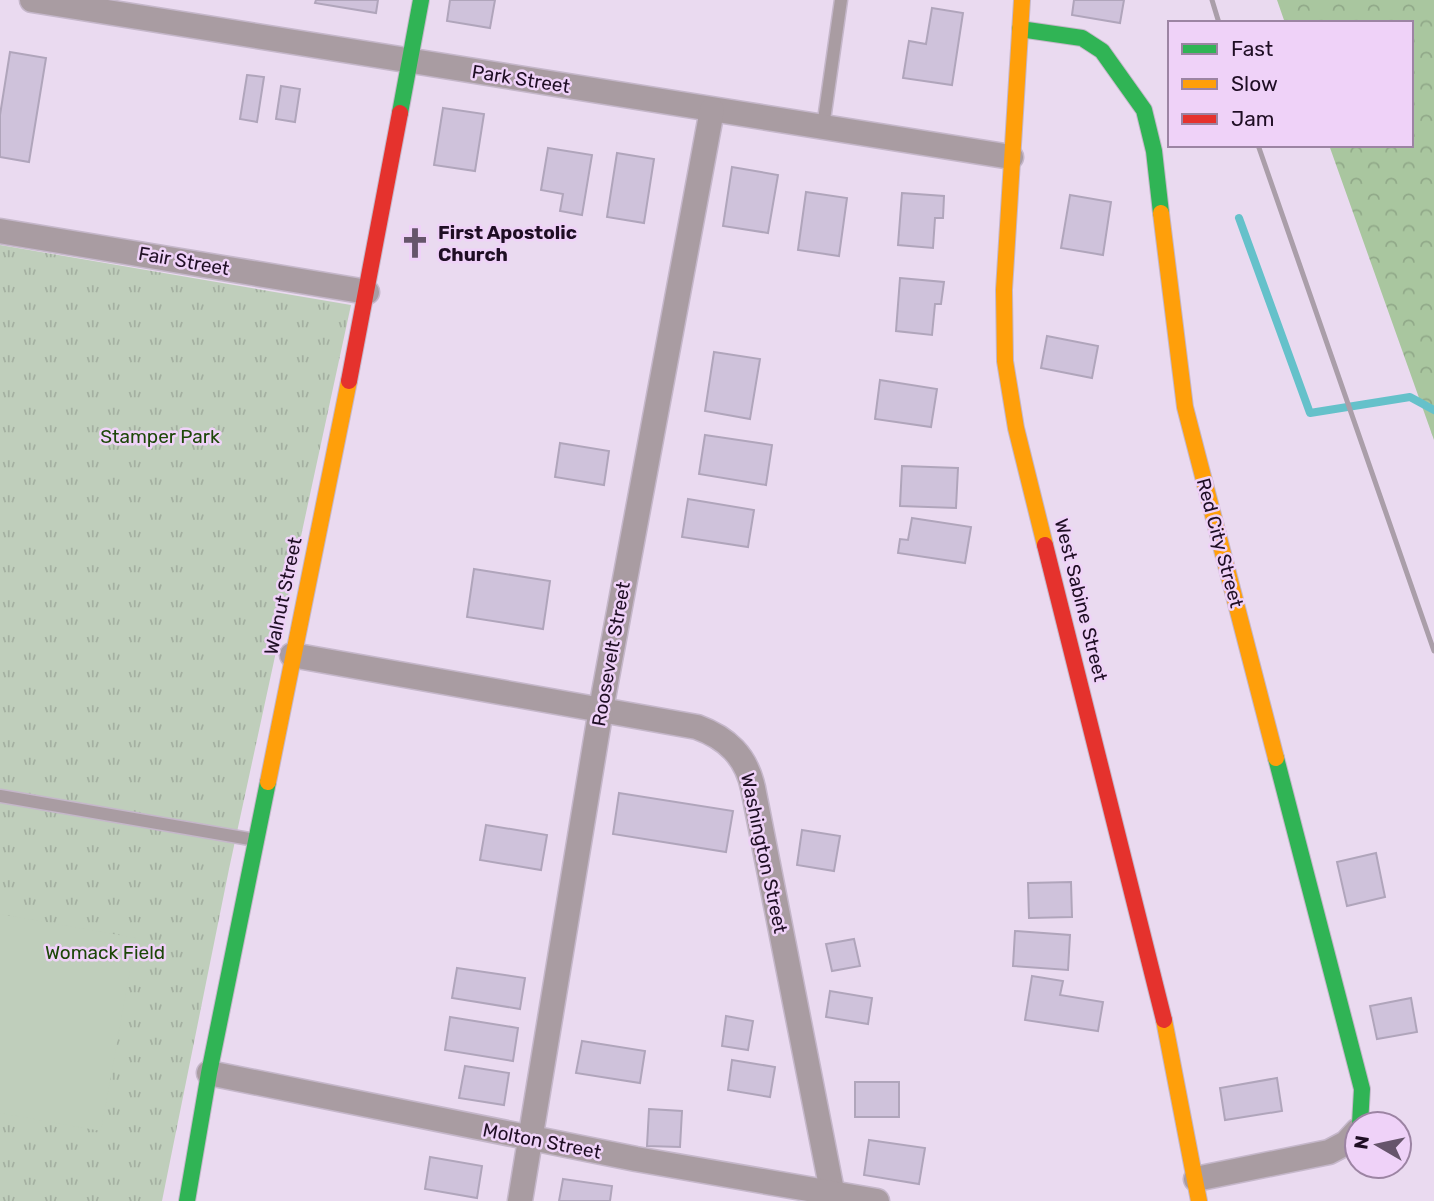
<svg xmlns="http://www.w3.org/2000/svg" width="1434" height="1201" viewBox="0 0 1434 1201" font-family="Rubik,sans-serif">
<defs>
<pattern id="forest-crowns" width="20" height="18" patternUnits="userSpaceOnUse" patternTransform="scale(1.75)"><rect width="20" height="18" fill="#a9c69f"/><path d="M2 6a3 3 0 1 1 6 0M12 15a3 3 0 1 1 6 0" fill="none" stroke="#91a989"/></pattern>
<pattern id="park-tufts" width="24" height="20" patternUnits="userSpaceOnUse" patternTransform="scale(1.75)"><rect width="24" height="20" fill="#bfcebb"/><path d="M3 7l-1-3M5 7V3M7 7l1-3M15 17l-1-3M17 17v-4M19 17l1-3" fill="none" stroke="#a4b0a1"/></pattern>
</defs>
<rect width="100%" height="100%" fill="#eadaf0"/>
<polygon fill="url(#forest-crowns)" points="1277,0 1434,0 1434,440 1329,145 1411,145 1411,23 1285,23"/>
<polygon fill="url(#park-tufts)" points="0,245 351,305 229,869 162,1201 0,1201"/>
<polygon fill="#bfcebb" points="0,914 136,938 101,1131 0,1113"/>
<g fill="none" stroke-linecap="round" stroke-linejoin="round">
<polyline stroke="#65c1ca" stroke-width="8" points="1239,218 1310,413 1410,397 1434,410"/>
</g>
<g fill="#cfc2db" stroke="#b0a5bb" stroke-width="2">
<polygon points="316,0 378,0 376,13 315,3"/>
<polygon points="450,0 495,0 490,28 447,21"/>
<polygon points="1074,0 1124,0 1120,23 1072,15"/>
<polygon points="932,8 963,13 952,85 903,78 909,41 926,44"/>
<polygon points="10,52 46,58 29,162 0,157 0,115"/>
<polygon points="247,75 264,77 257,122 240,119"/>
<polygon points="281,86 300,89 295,122 276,119"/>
<polygon points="443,108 484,114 475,171 434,165"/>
<polygon points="548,148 592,155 582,215 560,211 563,194 541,190"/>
<polygon points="617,153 654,159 644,223 607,217"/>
<polygon points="732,167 778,175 768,233 723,226"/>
<polygon points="806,192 847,198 839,256 798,250"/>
<polygon points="902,193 944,196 943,218 935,218 933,248 898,245"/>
<polygon points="1070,195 1111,202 1103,255 1061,248"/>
<polygon points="900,278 944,282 941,304 935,304 932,335 896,331"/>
<polygon points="1047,336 1098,346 1092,378 1041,368"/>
<polygon points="714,352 760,359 750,419 705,411"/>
<polygon points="880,380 937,389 931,427 875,419"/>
<polygon points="705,435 772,445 766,485 699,474"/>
<polygon points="560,443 609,451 604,485 555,477"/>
<polygon points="902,466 958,468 956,508 900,506"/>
<polygon points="688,499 754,510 748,547 682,537"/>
<polygon points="912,518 971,527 965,563 898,553 900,539 908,540"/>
<polygon points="474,569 550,581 543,629 467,617"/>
<polygon points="619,793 733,811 726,852 613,834"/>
<polygon points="486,825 547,835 541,870 480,860"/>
<polygon points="802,830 840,836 834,871 797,865"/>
<polygon points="1376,853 1385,897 1347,906 1337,862"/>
<polygon points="1071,882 1072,917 1029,918 1028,883"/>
<polygon points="1015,931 1070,935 1068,970 1013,966"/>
<polygon points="854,939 860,966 832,971 826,944"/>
<polygon points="457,968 525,978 520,1009 452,998"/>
<polygon points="1032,976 1063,981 1060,995 1103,1002 1098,1031 1025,1020"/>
<polygon points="830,991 872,998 868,1024 826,1017"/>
<polygon points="1411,998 1417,1032 1377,1039 1370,1006"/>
<polygon points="726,1016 753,1021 748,1050 722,1046"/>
<polygon points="450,1017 518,1028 513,1061 445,1050"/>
<polygon points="582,1041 645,1051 640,1083 576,1073"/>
<polygon points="732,1060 775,1067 770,1097 728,1090"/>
<polygon points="465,1066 509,1073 504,1105 459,1098"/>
<polygon points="1277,1078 1282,1111 1225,1120 1220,1088"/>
<rect x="855" y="1082" width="44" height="35"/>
<polygon points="649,1109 682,1111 680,1147 647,1146"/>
<polygon points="869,1140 925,1148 919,1184 864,1175"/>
<polygon points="430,1157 482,1166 477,1198 425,1189"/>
<polygon points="563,1179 612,1186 610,1201 559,1201"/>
</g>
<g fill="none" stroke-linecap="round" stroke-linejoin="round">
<defs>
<g id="lane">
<polyline points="823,127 841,0"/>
<polyline points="0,796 256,840"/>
</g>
<g id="street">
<polyline points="32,0 1011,157"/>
<polyline points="0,231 367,292"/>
<path d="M 292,655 L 697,727 C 727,738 746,756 753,788 L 834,1201"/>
<polyline points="209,1073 636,1159 877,1201"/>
<polyline points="1196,1179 1329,1152 1346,1143 1357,1131"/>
<polyline points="520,1201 601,709 712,110"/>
</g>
<g id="fast">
<polyline points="1020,29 1082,38 1102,51 1144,110 1154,151 1161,213"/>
<polyline points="400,113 421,0"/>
<polyline points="1276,758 1362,1089 1360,1124"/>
<polyline points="187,1201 209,1073 268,782"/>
</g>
<g id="slow">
<polyline points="1022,0 1004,290 1005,361 1016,428 1045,545"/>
<polyline points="1161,213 1185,407 1276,758"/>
<polyline points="268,782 349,381"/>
<polyline points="1164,1020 1199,1201"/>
</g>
<g id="jam">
<polyline points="349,381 400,113"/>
<polyline points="1045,545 1164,1020"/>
</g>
</defs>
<use href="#lane" stroke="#c5b7ca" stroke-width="15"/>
<use href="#street" stroke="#c5b7ca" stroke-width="27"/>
<use href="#fast" stroke="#c5b7ca" stroke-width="18"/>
<use href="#slow" stroke="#c5b7ca" stroke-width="18"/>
<use href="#jam" stroke="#c5b7ca" stroke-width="18"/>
<use href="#lane" stroke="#a99ca2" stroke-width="12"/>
<use href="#street" stroke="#a99ca2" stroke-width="24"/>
<use href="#fast" stroke="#30b455" stroke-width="16"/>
<use href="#slow" stroke="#ff9f0a" stroke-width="16"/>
<use href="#jam" stroke="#e5322d" stroke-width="16"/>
<g stroke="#aa9ea9" stroke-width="5">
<polyline points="1212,0 1219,23"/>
<polyline points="1258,145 1434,651"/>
</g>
</g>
<defs>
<symbol id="church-bare" viewBox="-9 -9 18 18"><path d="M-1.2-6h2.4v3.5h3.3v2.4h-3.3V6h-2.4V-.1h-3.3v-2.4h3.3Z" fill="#66556b" stroke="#efd2f8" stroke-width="2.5" paint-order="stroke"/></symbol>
</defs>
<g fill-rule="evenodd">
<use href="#church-bare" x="393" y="221" width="44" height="44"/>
</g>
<g text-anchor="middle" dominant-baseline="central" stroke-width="5" stroke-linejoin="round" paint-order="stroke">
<g font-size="19" fill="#1f0e24" stroke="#efd2f8">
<text transform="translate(521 79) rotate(9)">Park Street</text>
<text transform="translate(184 261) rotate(10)">Fair Street</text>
<text transform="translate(1220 543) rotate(75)">Red City Street</text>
<text transform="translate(283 596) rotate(-78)">Walnut Street</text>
<text transform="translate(1081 600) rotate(76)">West Sabine Street</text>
<text transform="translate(611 654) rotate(-80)">Roosevelt Street</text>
<text transform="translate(764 853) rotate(78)">Washington Street</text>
<text transform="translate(542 1141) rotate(11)">Molton Street</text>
</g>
<g font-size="19" font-weight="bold" fill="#1f0e24" stroke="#efd2f8" text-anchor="start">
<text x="438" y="232">First Apostolic<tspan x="438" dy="22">Church</tspan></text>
</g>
<g font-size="19" fill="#1c4708" stroke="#efd2f8">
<text x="160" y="436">Stamper Park</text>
<text x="105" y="952">Womack Field</text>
</g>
</g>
<rect x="1168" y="21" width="245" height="126" fill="#efd2f8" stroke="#9c84a3" stroke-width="2"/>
<rect x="1182" y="44" width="35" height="10" fill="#30b455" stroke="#9c84a3" stroke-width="2"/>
<text x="1231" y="56" font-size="21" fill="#1f0e24">Fast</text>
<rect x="1182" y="79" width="35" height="10" fill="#ff9f0a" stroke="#9c84a3" stroke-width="2"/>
<text x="1231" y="91" font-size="21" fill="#1f0e24">Slow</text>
<rect x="1182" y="114" width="35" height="10" fill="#e5322d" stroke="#9c84a3" stroke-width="2"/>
<text x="1231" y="126" font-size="21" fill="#1f0e24">Jam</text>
<g transform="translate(1378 1145) rotate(279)"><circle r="33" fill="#efd2f8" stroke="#9c84a3" stroke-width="2"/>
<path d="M0-5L12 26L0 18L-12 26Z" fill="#66556b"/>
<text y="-10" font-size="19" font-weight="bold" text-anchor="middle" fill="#1f0e24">N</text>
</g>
</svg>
